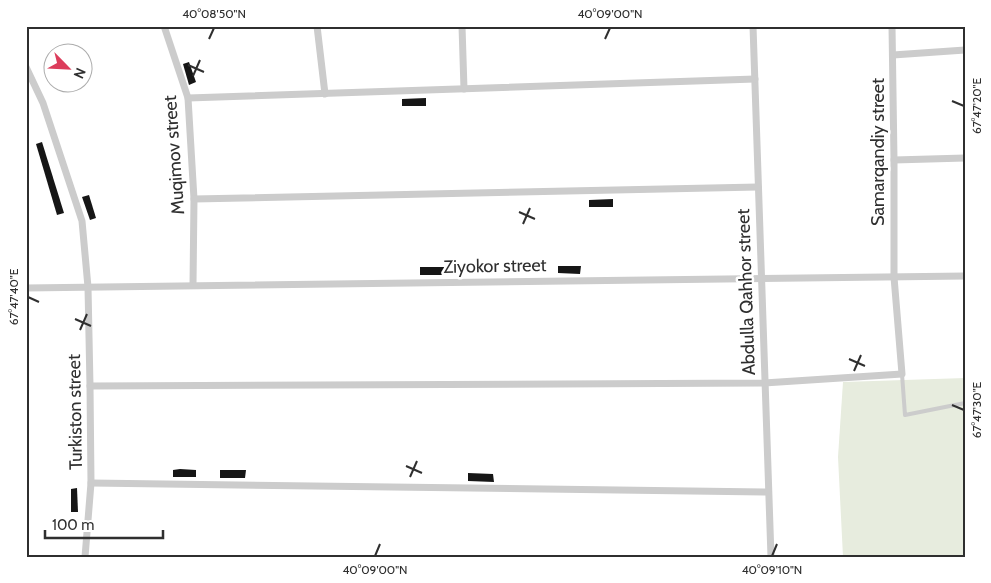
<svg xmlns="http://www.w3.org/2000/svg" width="991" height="583" viewBox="0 0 991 583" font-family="Cabin,sans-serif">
<rect width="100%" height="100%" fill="#fff"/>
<polygon fill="#e7ecde" points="965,378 965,557 843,557 838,457 843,382"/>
<g fill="#161616">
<polygon points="189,62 196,82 189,85 183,64"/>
<polygon points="426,98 426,106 402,106 402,99"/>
<polygon points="42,142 64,213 57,215 36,144"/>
<polygon points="89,195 96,218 90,220 82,197"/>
<polygon points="613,199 613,207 589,207 589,200"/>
<polygon points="558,266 581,266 580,274 558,273"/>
<rect x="420" y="267" width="24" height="8"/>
<polygon points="180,469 196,470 196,477 173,477 173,470"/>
<polygon points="220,470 246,470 245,478 220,478"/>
<polygon points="468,473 493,474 494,482 468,481"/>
<polygon points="77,488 78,512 71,512 71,489"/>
</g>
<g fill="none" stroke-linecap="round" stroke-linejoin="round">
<polyline stroke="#ccc" stroke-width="4" points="902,374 905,415 965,403"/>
<g stroke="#ccc" stroke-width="7">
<polyline points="164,26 188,98 194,199 193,285"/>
<polyline points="317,26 325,94"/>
<polyline points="462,26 464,89"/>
<polyline points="753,26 771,557"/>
<polyline points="893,55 965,50"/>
<polyline points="26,67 43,103 82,221 88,287 90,386 91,483 85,557"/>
<polyline points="188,98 755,79"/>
<polyline points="894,160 965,158"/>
<polyline points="194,199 758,187"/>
<polyline points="26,288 965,276"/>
<polyline points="90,386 764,383 902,374 894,277 894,160 892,26"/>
<polyline points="91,483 768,492"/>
</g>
</g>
<path fill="none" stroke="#2f2f2f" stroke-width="2" d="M 209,39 L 214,28M 605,39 L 610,28M 188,65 L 204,72M 193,76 L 200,60M 952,101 L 964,106M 519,212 L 535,219M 523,224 L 530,208M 28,297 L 39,302M 75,319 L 91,326M 80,330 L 87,314M 849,359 L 865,366M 854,371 L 861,355M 952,405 L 964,410M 406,466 L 422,473M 410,477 L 417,461M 375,556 L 380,544M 772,556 L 777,544"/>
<g text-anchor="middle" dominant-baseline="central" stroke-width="5" stroke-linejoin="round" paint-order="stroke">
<g font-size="18" fill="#2f2f2f" stroke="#fff">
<text transform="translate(878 152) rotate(-90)">Samarqandiy street</text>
<text transform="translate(174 155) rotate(-94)">Muqimov street</text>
<text transform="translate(495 266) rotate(-1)">Ziyokor street</text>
<text transform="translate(746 292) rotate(-92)">Abdulla Qahhor street</text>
<text transform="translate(75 412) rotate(-91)">Turkiston street</text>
</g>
</g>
<rect width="991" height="583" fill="none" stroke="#ffffff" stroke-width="55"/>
<g transform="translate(68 68) rotate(114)"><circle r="24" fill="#ffffff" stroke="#acacac"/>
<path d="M0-4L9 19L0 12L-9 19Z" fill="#dc3c5b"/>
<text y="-8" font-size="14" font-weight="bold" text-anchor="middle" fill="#2f2f2f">N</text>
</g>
<path d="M45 530v8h118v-8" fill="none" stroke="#2f2f2f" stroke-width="2.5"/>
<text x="52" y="530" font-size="15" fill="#2f2f2f" stroke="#ffffff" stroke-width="4" paint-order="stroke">100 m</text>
<rect x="28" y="28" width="936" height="528" fill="none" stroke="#2f2f2f" stroke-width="2"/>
<g font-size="12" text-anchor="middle" fill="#2f2f2f">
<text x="214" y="18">40°08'50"N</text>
<text x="610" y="18">40°09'00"N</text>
<text transform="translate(977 106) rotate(-90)" y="4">67°47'20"E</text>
<text transform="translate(14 297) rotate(-90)" y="4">67°47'40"E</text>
<text transform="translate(977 410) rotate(-90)" y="4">67°47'30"E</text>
<text x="375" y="574">40°09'00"N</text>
<text x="772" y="574">40°09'10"N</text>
</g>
</svg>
